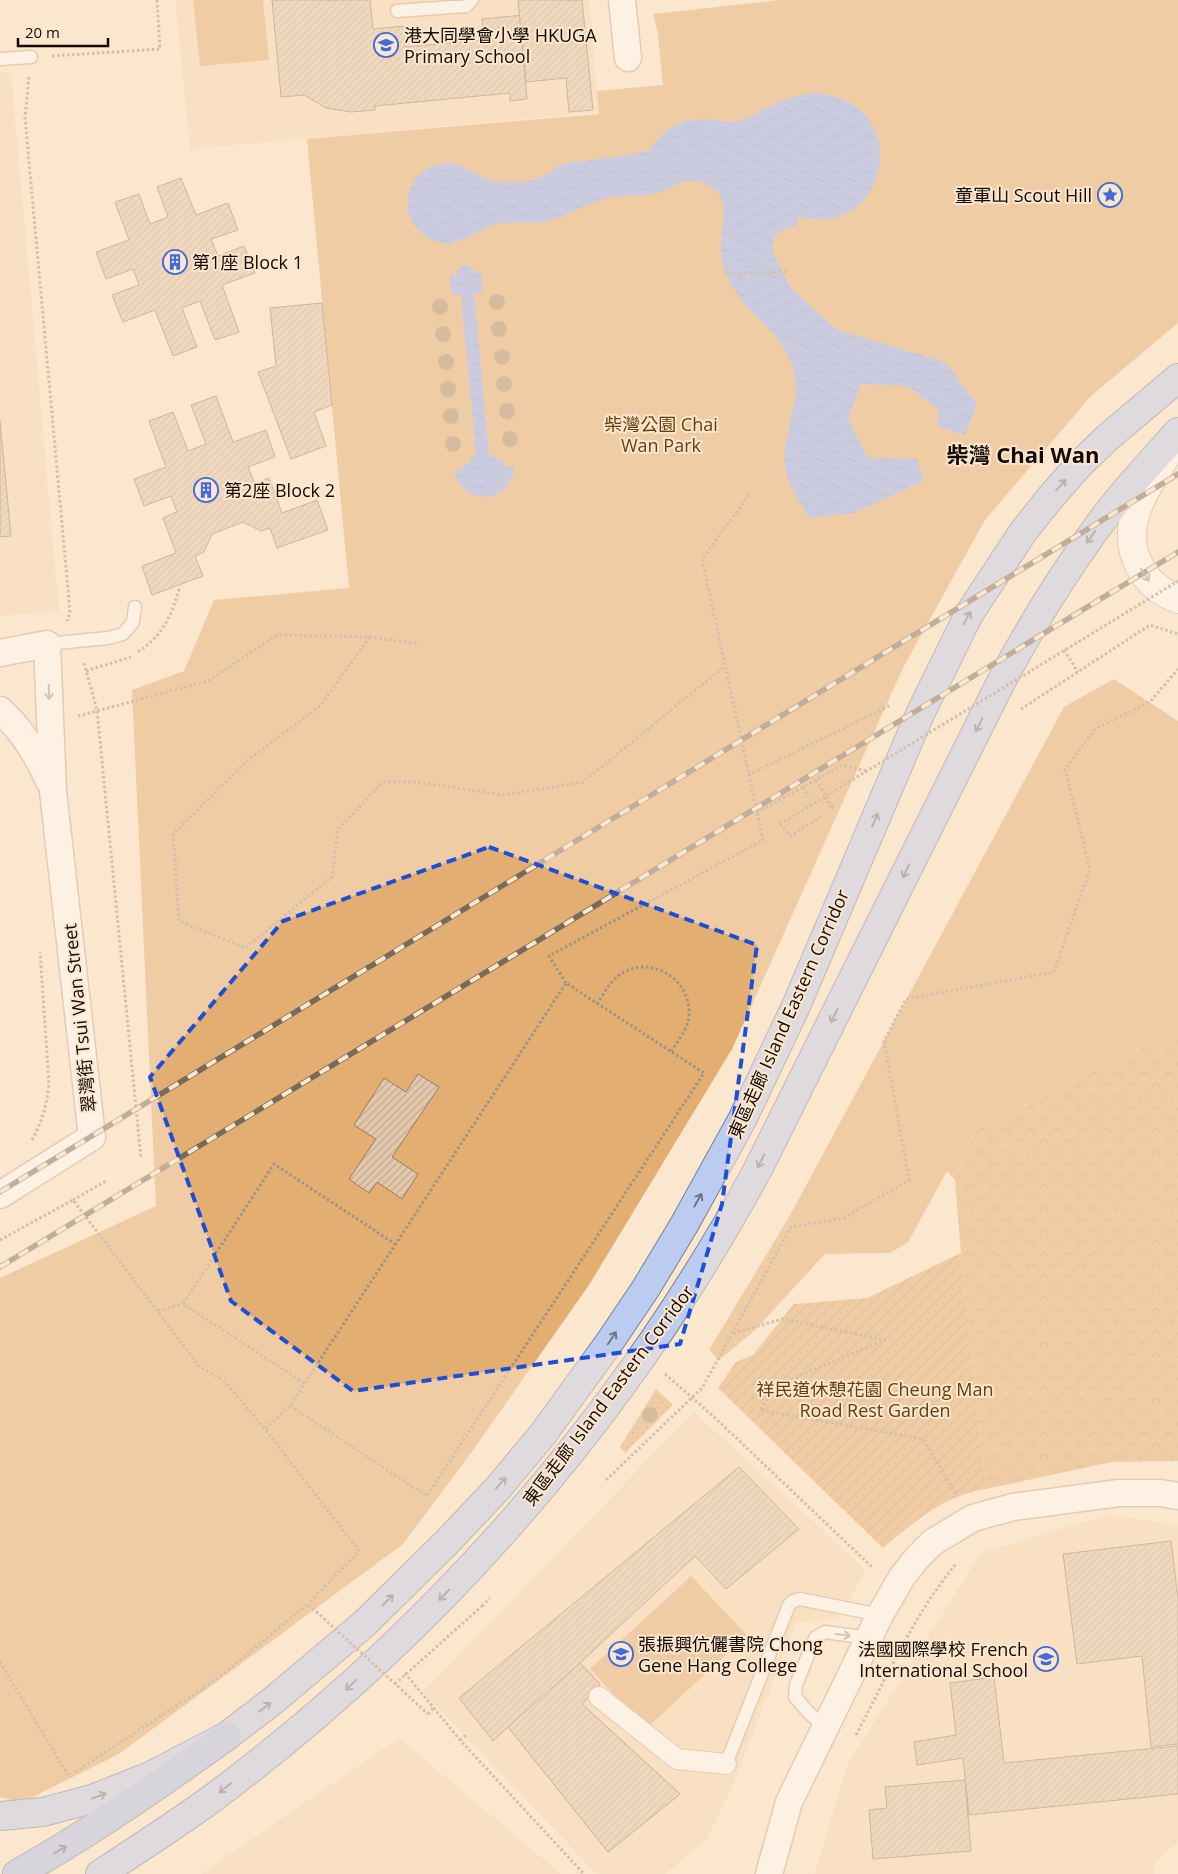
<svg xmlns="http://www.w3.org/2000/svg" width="1178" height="1874" viewBox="0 0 1178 1874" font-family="'Open Sans','Noto Sans TC',sans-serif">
<defs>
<pattern id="grass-dots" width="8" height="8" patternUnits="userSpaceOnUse" patternTransform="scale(1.25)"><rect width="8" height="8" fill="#e2ae72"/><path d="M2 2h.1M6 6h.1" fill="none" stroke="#c19461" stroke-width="1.8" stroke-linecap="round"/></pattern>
<pattern id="forest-crowns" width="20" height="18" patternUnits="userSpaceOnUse" patternTransform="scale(1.25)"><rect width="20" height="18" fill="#e2ae72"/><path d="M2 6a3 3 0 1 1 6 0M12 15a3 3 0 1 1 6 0" fill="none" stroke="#c19461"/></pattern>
<pattern id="garden-furrows" width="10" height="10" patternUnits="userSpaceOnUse" patternTransform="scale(1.25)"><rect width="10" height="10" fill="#e2ae72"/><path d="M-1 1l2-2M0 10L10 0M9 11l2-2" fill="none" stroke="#c19461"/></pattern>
<pattern id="water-ripples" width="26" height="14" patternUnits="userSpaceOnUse" patternTransform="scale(1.25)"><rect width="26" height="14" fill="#8facf2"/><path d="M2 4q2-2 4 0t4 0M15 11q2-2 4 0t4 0" fill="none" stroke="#7a93ce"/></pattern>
<pattern id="building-hatch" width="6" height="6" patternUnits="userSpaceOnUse" patternTransform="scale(1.25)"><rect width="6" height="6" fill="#e3c8ac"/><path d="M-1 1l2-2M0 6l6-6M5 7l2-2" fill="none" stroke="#c2aa92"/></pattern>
</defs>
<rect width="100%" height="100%" fill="#fbe6ce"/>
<g fill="#f9d9b6">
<polygon points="175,0 589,0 599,112 190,149"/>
<polygon points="11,72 59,611 0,616 0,73"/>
<polygon points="694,1412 866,1570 839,1619 796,1622 731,1790 707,1839 665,1874 597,1874 423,1692"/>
<polygon points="1108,1515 1178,1525 1178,1842 1154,1864 1153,1874 815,1874 847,1765 981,1553"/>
<polygon points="399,1738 561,1874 201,1874"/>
</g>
<polygon fill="url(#grass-dots)" points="656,1389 673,1405 625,1453 620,1447"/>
<polygon fill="url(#forest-crowns)" points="1178,1029 1178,1461 1112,1462 986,1489 961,1253 955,1180 974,1131"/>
<g fill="#e2ae72">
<polygon points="193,0 263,0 269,60 200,66"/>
<polygon points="779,0 1178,0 1178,323 1091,396 985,520 903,668 732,1049 589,1285 471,1453 403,1544 119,1754 21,1803 0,1797 0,1278 156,1206 132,690 184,671 214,600 349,588 307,139 599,114 597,91 663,85 658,34 653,14"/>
<polygon points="1114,679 1178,721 1178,1029 974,1131 955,1180 947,1171 908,1242 890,1253 825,1254 753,1332 719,1360 709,1350 789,1217 1064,707"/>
<polygon points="691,1576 747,1635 646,1729 590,1669"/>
</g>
<path fill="url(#garden-furrows)" d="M 961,1253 L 986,1489 C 945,1495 914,1522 883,1548 L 718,1388 L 736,1362 L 753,1355 L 794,1304 L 867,1298 Z"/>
<g fill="url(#water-ripples)">
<path d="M 810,93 C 917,95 892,241 799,217 L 795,227 L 787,228 L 780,231 L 775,236 L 772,244 L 773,252 L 790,287 L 837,330 L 945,362 L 977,404 L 965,435 L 938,427 L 938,409 L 907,386 L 861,384 L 848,418 L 867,457 L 917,459 L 923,481 L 854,513 L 809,518 C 802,505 792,492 788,479 C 775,444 802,408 794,372 C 785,332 742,313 727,276 C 723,267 721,257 721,248 C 720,223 736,196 703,183 C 683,175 675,189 657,193 C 641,197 624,195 608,198 C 587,203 569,216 549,221 C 534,225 519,221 505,223 C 476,225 456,256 427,237 C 418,232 413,225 409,215 C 405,202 408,188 416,178 C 427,165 445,160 461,166 C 468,168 475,174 482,177 C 490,180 498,182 506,182 C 521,184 536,180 549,173 C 553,171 557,166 561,165 C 568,162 578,162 585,161 C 607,158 628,155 649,151 C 665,127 683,116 713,120 C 723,121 733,124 743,120 C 753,117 761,110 770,106 C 783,100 796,96 810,93 Z"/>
<path d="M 463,265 C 469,265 472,267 475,273 L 481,272 L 483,292 L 474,293 L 489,456 L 496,455 L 497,461 L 503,460 L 504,467 L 514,466 C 512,504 463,508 454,471 L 464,470 L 463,464 L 470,463 L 470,457 L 476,456 L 461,294 L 452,295 L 450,275 L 457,275 L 458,269 Z"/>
</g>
<g fill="url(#building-hatch)" stroke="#947c61">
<polygon points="272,0 370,0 373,29 403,26 411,31 412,36 409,40 404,42 405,47 484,40 482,19 524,15 529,16 533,19 533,25 530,29 521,32 527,99 510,101 510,93 375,106 375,110 351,112 326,108 304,95 281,97"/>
<polygon points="518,0 582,0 593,110 569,112 566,78 526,82"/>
<polygon points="181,178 196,215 228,203 238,230 211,239 218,256 244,246 255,273 222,285 239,332 215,340 200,301 182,308 197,347 173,356 155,310 123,322 112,295 139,285 133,269 106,279 96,252 129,240 115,202 139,194 150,224 168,217 157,187"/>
<polygon points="322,303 332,405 314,412 326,446 291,459 258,372 276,366 270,308"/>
<polygon points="216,396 233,442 266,430 275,457 248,467 255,484 269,478 282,513 317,500 328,530 277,548 270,528 261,531 243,522 212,534 204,552 195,556 203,576 152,595 142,566 176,553 163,518 177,512 171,496 144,506 134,479 166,467 149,421 173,412 188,451 206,444 191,405"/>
<polygon points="0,421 11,536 0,537"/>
<polygon points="418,1074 439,1087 392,1157 418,1174 402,1199 377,1182 369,1193 349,1179 376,1139 354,1125 384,1078 406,1092"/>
<polygon points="739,1467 799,1529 726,1589 695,1556 580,1663 600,1684 582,1704 680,1794 608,1852 508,1727 493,1741 459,1698"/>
<polygon points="1171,1541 1178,1598 1178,1744 1151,1747 1142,1656 1077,1664 1063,1554"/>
<polygon points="580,1663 600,1684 582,1704 680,1794 608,1852 508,1727"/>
<polygon points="994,1677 1004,1763 1178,1746 1178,1794 969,1815 963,1758 917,1765 914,1742 956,1735 950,1683"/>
<polygon points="965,1780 971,1851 873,1859 869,1810 887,1808 885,1787"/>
</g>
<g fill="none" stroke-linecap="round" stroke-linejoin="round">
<defs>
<g id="service">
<polyline points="397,11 466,6 472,0"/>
<polyline points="0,59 31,57"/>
<polyline points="47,644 108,638 123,634 133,622 135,607"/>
<polyline points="825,1727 810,1714 795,1697 796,1685 815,1638 825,1632 869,1638"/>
<polyline points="726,1764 789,1605 793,1601 800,1599 880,1615"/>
</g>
<polyline id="pedestrian" points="599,1697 677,1759 726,1764"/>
<g id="minor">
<polyline points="622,0 628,58"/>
<polyline points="0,653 47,644 53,791 92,1137 0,1195"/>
<path d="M 0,710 C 22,730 37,754 49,781"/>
<polyline points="769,1874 789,1802 880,1615 902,1577 917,1558 933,1542 973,1518 1013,1507 1119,1493 1160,1493 1178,1496"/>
</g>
<path id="tertiary" d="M 1166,456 C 1145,490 1118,527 1140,567 C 1149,584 1161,592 1178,599"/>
<g id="trunk">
<polyline points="0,1816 43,1812 92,1799 150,1776 227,1736 275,1699 365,1623 448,1541 498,1488 543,1434 609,1343 646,1288 684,1225 742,1120 796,1006 920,714 969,614 1023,532 1050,498 1079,465 1107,438 1178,378"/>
<path d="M 100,1874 C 137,1850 174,1826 210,1800 C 435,1633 625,1416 758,1169 L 1001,682 C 1033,622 1069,564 1110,510 C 1131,483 1155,458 1178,432"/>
</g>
<path id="motorway" d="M 17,1874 C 90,1833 159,1785 227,1736"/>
</defs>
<use href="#service" stroke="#c7ad91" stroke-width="15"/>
<use href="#pedestrian" stroke="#c7ad91" stroke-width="22"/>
<use href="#minor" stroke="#c7ad91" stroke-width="29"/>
<use href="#tertiary" stroke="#c7ad91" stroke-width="30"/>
<use href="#trunk" stroke="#76809a" stroke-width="30"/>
<use href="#motorway" stroke="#76809a" stroke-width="30"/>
<g stroke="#a29280" stroke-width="3" stroke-dasharray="2.5 2.5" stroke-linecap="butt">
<polyline points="52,56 160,49 157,0"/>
<polyline points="29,77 25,118 70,612 67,621"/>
<polyline points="724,273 788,272"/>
<polyline points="370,637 320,706 247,761 173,834 179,921 245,948 332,877 338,829 383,782 416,782 504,795 583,782 724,667"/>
<polyline points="1064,650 1078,672"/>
<path d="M 138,652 C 164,635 172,614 180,586"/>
<polyline points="84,663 97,710 141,1159"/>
<polyline points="86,671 131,657"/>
<polyline points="1021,709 1150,625 1178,634"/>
<polyline points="78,716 208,681 277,635 370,637 419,644"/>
<polyline points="748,775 891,705"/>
<polyline points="816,780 834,809 833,810"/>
<polyline points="803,787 808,797"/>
<polyline points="824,797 830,807"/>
<polyline points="757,813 842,765 866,771"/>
<polyline points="780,824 790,836 822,816"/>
<polyline points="566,983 549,956 763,840 702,559 750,494"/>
<path d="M 597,1004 C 603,995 609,983 618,976 C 650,951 697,982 688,1022 C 685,1032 677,1043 671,1052"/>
<path d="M 32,1140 C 42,1122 47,1104 49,1084 L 40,952"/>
<polyline points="73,1200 106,1181"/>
<polyline points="0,1240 73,1200 199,1366 224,1381 265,1429"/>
<polyline points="158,1311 183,1304"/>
<polyline points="733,1333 783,1319 885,1340 777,1385 760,1410 923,1439 957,1496"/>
<polyline points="665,1374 712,1415 872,1567"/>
<polyline points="304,1383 183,1304 274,1164 395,1244"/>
<polyline points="290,1406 427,1496 704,1073 566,983 290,1406 265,1429 359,1551 308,1604"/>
<polyline points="606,1480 702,1388 791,1227 844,1218 909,1180 884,1041 906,999 1054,972 1090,869 1065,769 1095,729 1150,702 1178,669"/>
<polyline points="482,1606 490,1598"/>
<polyline points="0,1662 68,1775"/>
<polyline points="405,1673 460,1740 584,1874"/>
<polyline points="428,1714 433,1708"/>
<path d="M 856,1735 C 887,1677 914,1614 956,1564"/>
<polyline points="460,1740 466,1735"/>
<polyline points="75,1772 204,1688"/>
</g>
<use href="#service" stroke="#fff" stroke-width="12"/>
<use href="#pedestrian" stroke="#fff" stroke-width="20"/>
<use href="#minor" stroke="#fff" stroke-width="26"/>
<use href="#tertiary" stroke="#fff" stroke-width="28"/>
<use href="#trunk" stroke="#bcccf0" stroke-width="28"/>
<use href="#motorway" stroke="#abbfec" stroke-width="28"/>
<defs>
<g id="rail">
<polyline points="0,1192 1178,474"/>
<polyline points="0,1267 1178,552"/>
</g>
</defs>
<use href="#rail" stroke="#786a5c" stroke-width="5.5"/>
<use href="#rail" stroke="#fbe6ce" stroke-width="4" stroke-dasharray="11" stroke-linecap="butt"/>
<g stroke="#a29280" stroke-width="3" stroke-dasharray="2.5 2.5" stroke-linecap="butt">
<polyline points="780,824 1178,581"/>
<polyline points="395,1684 482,1606"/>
<polyline points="204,1688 223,1674 308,1604 428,1714"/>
</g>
</g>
<g fill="#a88b63">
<circle cx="497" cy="302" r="8"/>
<circle cx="440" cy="307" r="8"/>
<circle cx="499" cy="329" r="8"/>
<circle cx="443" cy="334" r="8"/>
<circle cx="502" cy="357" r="8"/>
<circle cx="446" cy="362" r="8"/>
<circle cx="504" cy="384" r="8"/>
<circle cx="448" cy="389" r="8"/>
<circle cx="507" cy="411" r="8"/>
<circle cx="451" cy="416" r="8"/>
<circle cx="510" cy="439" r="8"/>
<circle cx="453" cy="444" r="8"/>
<circle cx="650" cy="1415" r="8"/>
</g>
<defs><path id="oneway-shaft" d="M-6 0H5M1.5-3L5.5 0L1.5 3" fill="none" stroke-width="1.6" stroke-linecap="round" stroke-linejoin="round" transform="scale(1.25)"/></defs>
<g stroke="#707585">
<use href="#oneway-shaft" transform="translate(1061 485) rotate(-48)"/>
<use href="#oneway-shaft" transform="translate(1091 537) rotate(126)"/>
<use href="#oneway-shaft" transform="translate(967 618) rotate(-61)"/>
<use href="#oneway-shaft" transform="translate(979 725) rotate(117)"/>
<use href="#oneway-shaft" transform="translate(875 820) rotate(-67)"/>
<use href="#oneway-shaft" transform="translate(906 871) rotate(117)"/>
<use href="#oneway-shaft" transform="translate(834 1016) rotate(117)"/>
<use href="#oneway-shaft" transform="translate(761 1161) rotate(117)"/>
<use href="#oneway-shaft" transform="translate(698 1200) rotate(-61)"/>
<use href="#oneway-shaft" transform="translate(612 1338) rotate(-56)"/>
<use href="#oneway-shaft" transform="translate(501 1483) rotate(-49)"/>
<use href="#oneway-shaft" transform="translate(444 1595) rotate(135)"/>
<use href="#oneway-shaft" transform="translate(388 1600) rotate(-45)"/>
<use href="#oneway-shaft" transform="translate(351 1685) rotate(137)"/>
<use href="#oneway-shaft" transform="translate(265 1707) rotate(-38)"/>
<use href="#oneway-shaft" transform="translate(225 1788) rotate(142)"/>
<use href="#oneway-shaft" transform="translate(99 1796) rotate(-21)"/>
</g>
<g stroke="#a19d9a">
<use href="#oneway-shaft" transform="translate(1145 575) rotate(56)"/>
<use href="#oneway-shaft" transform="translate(49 692) rotate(88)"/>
<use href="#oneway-shaft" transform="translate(843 1635) rotate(8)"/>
</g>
<use stroke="#676e83" href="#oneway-shaft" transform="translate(60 1850) rotate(-30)"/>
<path d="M0 0H1178V1874H0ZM 489,847 L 757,945 L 722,1204 L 680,1344 L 353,1391 L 231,1301 L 150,1077 L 283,921 Z" fill="#fbe6ce" fill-opacity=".55" fill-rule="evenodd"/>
<path fill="none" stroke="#1d4ed8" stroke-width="4" stroke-dasharray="10 6" stroke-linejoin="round" d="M 489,847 L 757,945 L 722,1204 L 680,1344 L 353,1391 L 231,1301 L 150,1077 L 283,921 Z"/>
<defs>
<symbol id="school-ring" viewBox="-11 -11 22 22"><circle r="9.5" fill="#fbe6ce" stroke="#4269db" stroke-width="1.5"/><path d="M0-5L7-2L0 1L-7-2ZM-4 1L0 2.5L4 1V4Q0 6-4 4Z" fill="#4269db"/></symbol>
<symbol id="sight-ring" viewBox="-11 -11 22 22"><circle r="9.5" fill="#fbe6ce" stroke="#4269db" stroke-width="1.5"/><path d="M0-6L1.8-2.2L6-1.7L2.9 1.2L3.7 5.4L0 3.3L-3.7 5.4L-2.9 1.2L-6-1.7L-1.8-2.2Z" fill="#4269db"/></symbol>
<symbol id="building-ring" viewBox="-11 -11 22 22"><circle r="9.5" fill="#fbe6ce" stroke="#4269db" stroke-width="1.5"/><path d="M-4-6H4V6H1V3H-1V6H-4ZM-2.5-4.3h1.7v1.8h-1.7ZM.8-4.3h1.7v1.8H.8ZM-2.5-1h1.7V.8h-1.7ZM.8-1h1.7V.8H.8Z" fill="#4269db"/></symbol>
</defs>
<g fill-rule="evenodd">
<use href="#school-ring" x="372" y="31" width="28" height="28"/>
<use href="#sight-ring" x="1096" y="181" width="28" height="28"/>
<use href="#building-ring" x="161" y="248" width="28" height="28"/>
<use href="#building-ring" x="192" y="476" width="28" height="28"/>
<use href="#school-ring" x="607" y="1640" width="28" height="28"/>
<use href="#school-ring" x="1032" y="1645" width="28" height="28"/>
</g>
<g text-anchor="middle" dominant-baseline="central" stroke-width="4" stroke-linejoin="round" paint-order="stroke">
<g font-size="18" fill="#130a03" stroke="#fbe6ce" text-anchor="start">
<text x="404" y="35">港大同學會小學 HKUGA<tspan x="404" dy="21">Primary School</tspan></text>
<text x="1092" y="195" text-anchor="end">童軍山 Scout Hill</text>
<text x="192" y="262">第1座 Block 1</text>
<text x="224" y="490">第2座 Block 2</text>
<text x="638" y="1644">張振興伉儷書院 Chong<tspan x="638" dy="21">Gene Hang College</tspan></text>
<text x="1028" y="1649" text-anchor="end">法國國際學校 French<tspan x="1028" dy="21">International School</tspan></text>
</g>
<g font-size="18" fill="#65400c" stroke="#fbe6ce">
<text x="661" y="424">柴灣公園 Chai<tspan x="661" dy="21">Wan Park</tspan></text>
<text x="875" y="1389">祥民道休憩花園 Cheung Man<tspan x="875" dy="21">Road Rest Garden</tspan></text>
</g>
<g font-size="18" fill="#130a03" stroke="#fbe6ce">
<text transform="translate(788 1014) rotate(-66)">東區走廊 Island Eastern Corridor</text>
<text transform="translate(79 1018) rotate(-96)">翠灣街 Tsui Wan Street</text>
<text transform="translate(608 1395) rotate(-53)">東區走廊 Island Eastern Corridor</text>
</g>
<g font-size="22" font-weight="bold" fill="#130a03" stroke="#fbe6ce">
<text x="1023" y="454">柴灣 Chai Wan</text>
</g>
</g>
<path d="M18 38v8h90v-8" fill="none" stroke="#130a03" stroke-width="2.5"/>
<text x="25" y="38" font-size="15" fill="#130a03" stroke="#fbe6ce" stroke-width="4" paint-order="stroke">20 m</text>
</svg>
